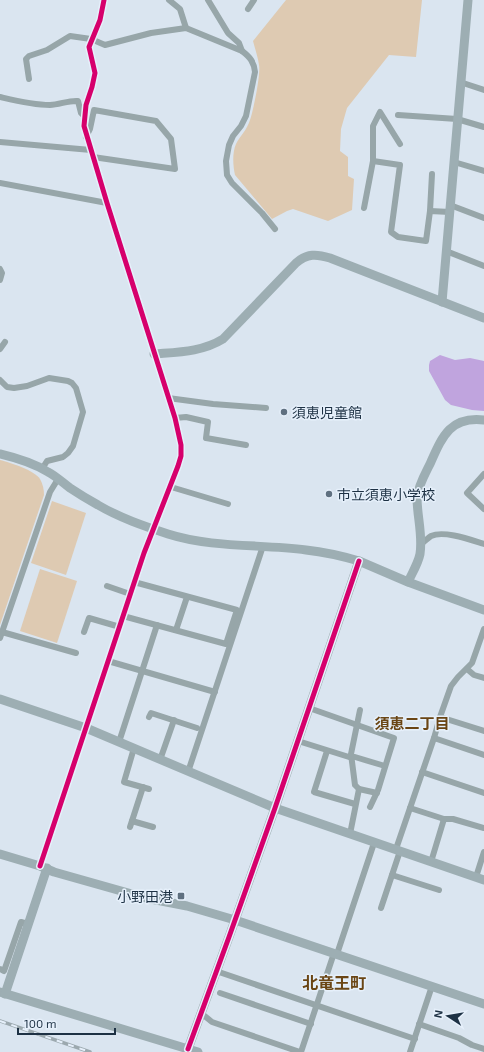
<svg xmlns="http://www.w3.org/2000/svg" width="484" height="1052" viewBox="0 0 484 1052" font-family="'Exo 2','Noto Sans JP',sans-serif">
<rect width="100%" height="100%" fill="#dae5f0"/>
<g fill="#decab2">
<path d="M 286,0 L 422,0 L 416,57 L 389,55 L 347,108 L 341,129 L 340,151 L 348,157 L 348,176 L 354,179 L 352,210 L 328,221 L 293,209 L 287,211 L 272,219 L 235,175 C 233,166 232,153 236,144 C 240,136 247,130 250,120 C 253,112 261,73 259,65 C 258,57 255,49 253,41 Z"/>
<path d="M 0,460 C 11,463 34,470 40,479 C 43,484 44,490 44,495 L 0,625 Z"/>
<polygon points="52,501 86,513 66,575 31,563"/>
<polygon points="40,569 77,581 57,643 20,631"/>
</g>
<polygon fill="#c0a4de" points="440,355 455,360 470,358 484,361 484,411 472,410 451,405 445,400 429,371 429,365 430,361"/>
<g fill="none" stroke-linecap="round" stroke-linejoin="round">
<g stroke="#97a6a9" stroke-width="6">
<polyline points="169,0 180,9 186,28"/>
<polyline points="208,0 228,33 239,43 242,51"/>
<polyline points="248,9 254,0"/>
<path d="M 29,79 L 26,59 L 29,56 L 47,50 L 70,36 L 91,39 L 105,45 L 151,33 L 186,28 L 242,51 C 250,57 254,62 255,72 L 246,116 L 241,126 L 233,136 L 229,145 L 226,161 L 227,175 L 232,183 L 262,213 L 275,229"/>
<polyline points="460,82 484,90"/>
<path d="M 0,97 C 17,101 33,105 50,105 C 59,105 69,100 78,101 L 81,113 L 84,116"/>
<polyline points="398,115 457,119 484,127"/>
<polyline points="86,137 90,129 94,110 156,121 171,139 175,169 93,157"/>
<polyline points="0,142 91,150"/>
<polyline points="373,161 400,165 391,232 398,237 426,241 430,211 450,212"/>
<polyline points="454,162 484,171"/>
<polyline points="0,183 107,203"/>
<polyline points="450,205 484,218"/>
<polyline points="364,208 373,161 373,126 380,112 400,144"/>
<polyline points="430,211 432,174"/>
<polyline points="446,251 484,266"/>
<polyline points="0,269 2,273 0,280"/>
<polyline points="0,349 5,342"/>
<polyline points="0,380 7,387 14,388 27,386 49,378 68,381 72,383 76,388 83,412 73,446 68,453 63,457 47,461 42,469"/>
<polyline points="168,398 213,404 266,408"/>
<polyline points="175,418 186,417 208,422 206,438 246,445"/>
<polyline points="484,474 467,493 484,509"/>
<polyline points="171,487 228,504"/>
<path d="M 421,544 C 424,542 428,538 431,536 C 444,530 471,540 484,544"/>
<polyline points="107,586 130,594"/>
<polyline points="123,616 226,644 237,610 134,582"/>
<polyline points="176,630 187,597"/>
<polyline points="2,632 76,653"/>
<polyline points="84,632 89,618 120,627"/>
<polyline points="0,638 50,492 58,479"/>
<polyline points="108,661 215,692"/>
<polyline points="467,669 474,675 484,678"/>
<polyline points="309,708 394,738 378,790 370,807"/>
<polyline points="360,710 351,754 355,785 359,789 377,793"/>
<polyline points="149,717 151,713 197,728"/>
<polyline points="440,717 484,731"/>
<polyline points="434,738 484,755"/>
<polyline points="298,741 349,757 355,757 385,766"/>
<polyline points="119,742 157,625"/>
<polyline points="134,748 124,782 149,789"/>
<polyline points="327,751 314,792 355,804"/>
<polyline points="160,760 174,720"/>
<polyline points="188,772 263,546"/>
<polyline points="422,772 484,793"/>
<polyline points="410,808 444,819 453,819 484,828"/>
<polyline points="132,821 153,827"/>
<polyline points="130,827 143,787"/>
<polyline points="350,834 359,789"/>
<polyline points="396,849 434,738 440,717 451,686 458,677 472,663 484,629"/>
<polyline points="431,862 444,819"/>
<polyline points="40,866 144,553 178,466 181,456 181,445 175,418 107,203 84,126 86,105 92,87 95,73 89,47 100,20 104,0"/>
<polyline points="392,875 439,890"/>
<polyline points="476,877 484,852"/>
<polyline points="381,908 400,851"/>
<polyline points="337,954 374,843"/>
<polyline points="0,969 4,971 21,922 28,924"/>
<polyline points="216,971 415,1039"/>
<polyline points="220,993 311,1024"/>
<polyline points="201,1013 212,1022 300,1052"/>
<polyline points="419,1024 459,1038 472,1045 484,1049"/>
<polyline points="301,1052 334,953"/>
<polyline points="410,1052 432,986"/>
</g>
<g stroke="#9daeb3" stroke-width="9">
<polyline points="442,302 468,0"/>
<path d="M 154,354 C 178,352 202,352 223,339 L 296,263 C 307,253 317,254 330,258 L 484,318"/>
<path d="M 0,454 C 17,458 33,463 48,472 C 56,476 63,483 70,488 C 79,494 89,500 98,505 C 120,518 144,526 168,534 C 212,548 260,544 306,550 C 324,552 342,556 359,561 L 408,582 L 484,610"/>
<path d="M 408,582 C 412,573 418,564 420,554 C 423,535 417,516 417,498 C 418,486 425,474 430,464 C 442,437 450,416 484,420"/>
<polyline points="0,699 86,728 275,808 484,880"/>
<polyline points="0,854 40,866 54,872 146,898 187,906 235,920 484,1004"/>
<polyline points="0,992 198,1052"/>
<polyline points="5,994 47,868"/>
<polyline points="188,1049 229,937 275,808 359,561"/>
</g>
<defs>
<polyline id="rail" points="0,1021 90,1052"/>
</defs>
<use href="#rail" stroke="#9ca9af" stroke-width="3.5"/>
<use href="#rail" stroke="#e6f0fb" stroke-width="2" stroke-dasharray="6" stroke-linecap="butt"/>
<defs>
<g id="cycleway">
<polyline points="40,866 144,553 178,466 181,456 181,445 175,418 107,203 84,126 86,105 92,87 95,73 89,47 100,20 104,0"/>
<polyline points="188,1049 229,937 275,808 359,561"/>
</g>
</defs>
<use href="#cycleway" stroke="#e6f0fb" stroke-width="8"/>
<use href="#cycleway" stroke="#d6006c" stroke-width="5"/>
</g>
<g fill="#5f7080" stroke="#e6f0fb" stroke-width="1.5">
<circle cx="284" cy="412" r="4"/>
<circle cx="329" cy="494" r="4"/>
<rect x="177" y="892" width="8" height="8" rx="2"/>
</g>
<g text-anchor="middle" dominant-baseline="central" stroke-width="3" stroke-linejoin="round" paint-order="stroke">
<g font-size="14" fill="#1d3144" stroke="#e6f0fb" text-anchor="start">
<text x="292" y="412">須恵児童館</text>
<text x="337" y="494">市立須恵小学校</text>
<text x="173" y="896" text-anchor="end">小野田港</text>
</g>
<g font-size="15" font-weight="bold" fill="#6a4514" stroke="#e6f0fb">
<text x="412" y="723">須恵二丁目</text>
</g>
<g font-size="16" font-weight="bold" fill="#6a4514" stroke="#e6f0fb">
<text x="334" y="982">北竜王町</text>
</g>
</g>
<g transform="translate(448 1016) rotate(282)" stroke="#e6f0fb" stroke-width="3" paint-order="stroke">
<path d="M0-3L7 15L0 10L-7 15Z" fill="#1d3144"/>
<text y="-6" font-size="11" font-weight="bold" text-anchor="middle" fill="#1d3144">N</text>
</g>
<path d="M18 1028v6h97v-6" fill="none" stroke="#1d3144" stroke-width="2"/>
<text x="24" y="1028" font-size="12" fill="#1d3144" stroke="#e6f0fb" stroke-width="3" paint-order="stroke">100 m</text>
</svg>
